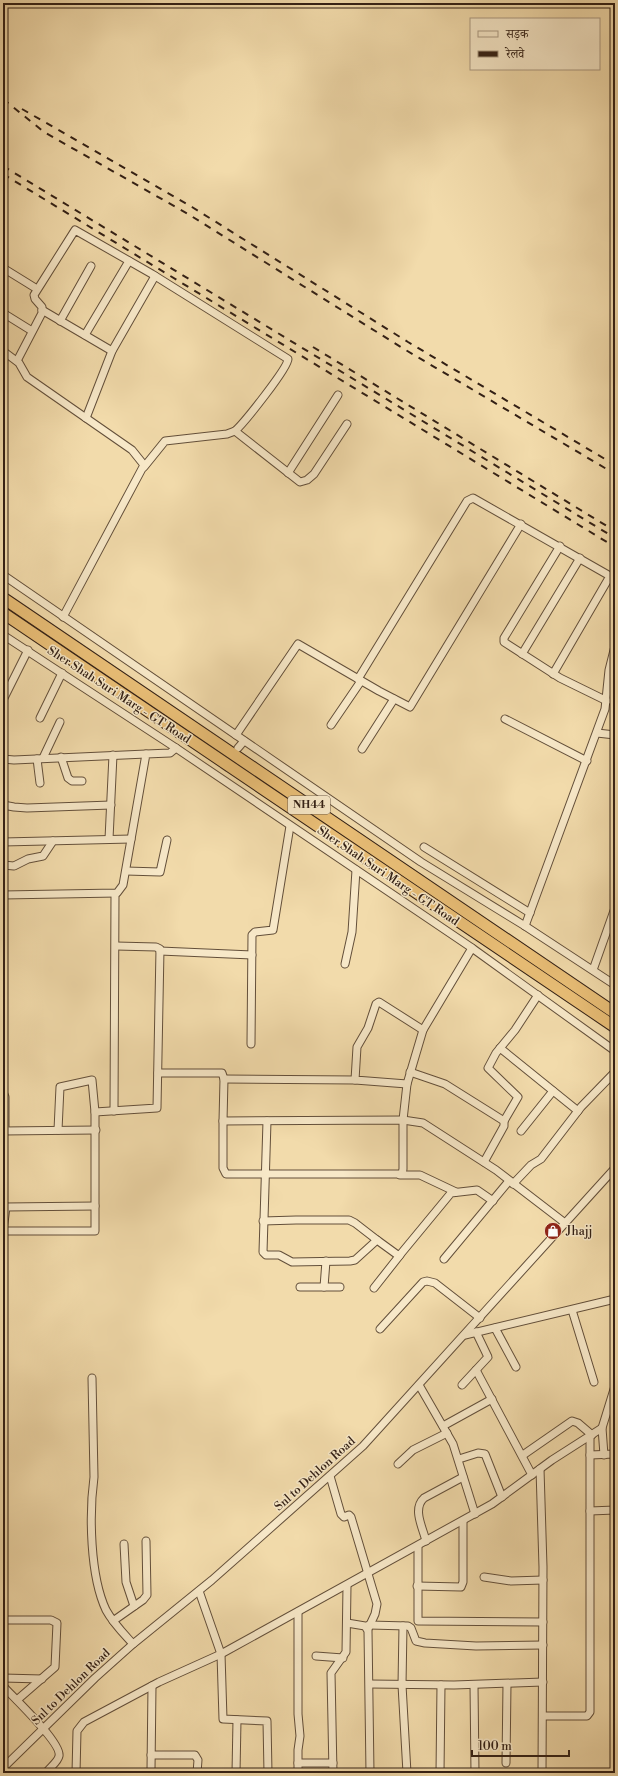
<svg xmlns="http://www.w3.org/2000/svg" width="618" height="1776" viewBox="0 0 618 1776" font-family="'Libre Bodoni','Noto Serif Devanagari',serif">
<rect width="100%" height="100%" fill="#f2dbab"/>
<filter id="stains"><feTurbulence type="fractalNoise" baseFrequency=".005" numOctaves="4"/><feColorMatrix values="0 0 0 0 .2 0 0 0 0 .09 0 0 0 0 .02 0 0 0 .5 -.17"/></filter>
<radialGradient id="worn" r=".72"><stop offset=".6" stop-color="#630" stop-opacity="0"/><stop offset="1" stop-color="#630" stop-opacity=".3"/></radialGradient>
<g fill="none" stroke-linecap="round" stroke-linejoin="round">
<polyline stroke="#ccb68d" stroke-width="7" stroke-dasharray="7 3.5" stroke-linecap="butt" points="223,770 236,752"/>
<defs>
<g id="minor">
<polyline points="3,268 37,289"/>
<polyline points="42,310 112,351"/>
<polyline points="3,313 32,331"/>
<polyline points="60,321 91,266"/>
<polyline points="85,335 129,261"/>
<polyline points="3,351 19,363 27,377 132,450 144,465 63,617"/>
<path d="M 17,361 L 42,313 L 42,307 L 35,299 L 34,295 L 75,230 L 152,274 L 288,359 C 288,368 244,423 235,431 L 227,434 L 165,441 L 144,467"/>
<polyline points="86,418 112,351 155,276"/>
<polyline points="235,431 300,482 307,480 314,474 347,424"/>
<polyline points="288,473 338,395"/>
<polyline points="560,546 504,638 504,642 560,678 607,701"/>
<polyline points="3,575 421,862 525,926 615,985"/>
<polyline points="3,635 176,748 472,948 615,1051"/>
<polyline points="522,654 580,558"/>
<polyline points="358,679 467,501 473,498 610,576 553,674"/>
<polyline points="3,700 28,650"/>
<polyline points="40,718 62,673"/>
<polyline points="505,719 587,761"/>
<polyline points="331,725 361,681"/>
<polyline points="597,733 615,735"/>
<polyline points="236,735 298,644 379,691 410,707 521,524"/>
<polyline points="238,748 244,741"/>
<polyline points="362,749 394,699"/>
<polyline points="61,757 68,778 72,781 82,781"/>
<polyline points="43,758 60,722"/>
<polyline points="3,759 14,760 146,754"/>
<polyline points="37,759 40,783"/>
<polyline points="3,805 14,807 27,808 111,805"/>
<polyline points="109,839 113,755"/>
<polyline points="3,842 131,839"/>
<polyline points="424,847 530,913"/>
<polyline points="3,865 14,866 28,859 43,856 53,841"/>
<polyline points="126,871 160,872 167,840"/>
<polyline points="3,895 117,893 123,885 146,754 170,753 176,748"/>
<polyline points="525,926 605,709 609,670 615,646"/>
<polyline points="160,951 252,955"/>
<polyline points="345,964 352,932 356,870"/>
<polyline points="593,970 615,908"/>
<polyline points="251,1044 252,935 255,932 273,930 290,826"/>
<polyline points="500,1048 578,1111"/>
<polyline points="410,1072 445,1084 504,1121 504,1126 484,1162"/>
<polyline points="158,1073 222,1073 224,1079 223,1121 403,1120 423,1123 496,1170 565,1223"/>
<polyline points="224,1079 355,1080"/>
<polyline points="407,1084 355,1080 357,1047 368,1028 376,1004 379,1002 423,1030"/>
<polyline points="3,1092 5,1097 5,1131"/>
<polyline points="114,1111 115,894"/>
<polyline points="95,1112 157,1108 160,949 156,947 116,946"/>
<polyline points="223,1121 223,1168 226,1174 402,1174 403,1169 403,1120 407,1084 423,1030 472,948"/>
<polyline points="267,1121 263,1252 266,1255 279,1255 292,1262 350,1261 355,1260 377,1240 399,1256 451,1193 477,1190 493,1201"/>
<polyline points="504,1121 518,1097 488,1068 496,1053 515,1030 538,995"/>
<polyline points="3,1131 96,1130"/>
<polyline points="521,1131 553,1091"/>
<polyline points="400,1175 420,1175 456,1192"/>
<polyline points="513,1184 531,1165 541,1159 581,1107 615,1072"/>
<polyline points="263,1221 296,1220 349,1220 355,1223 377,1240"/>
<polyline points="3,1231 6,1207 95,1206"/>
<polyline points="4,1231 95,1231 95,1112 92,1080 60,1087 58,1130"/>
<polyline points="444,1259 509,1181"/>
<polyline points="300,1287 340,1287"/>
<polyline points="324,1287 326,1261"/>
<polyline points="374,1288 400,1255"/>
<polyline points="572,1310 594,1382"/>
<polyline points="495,1328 516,1367"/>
<polyline points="380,1329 423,1282 427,1281 435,1283 480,1318"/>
<polyline points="465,1335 615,1299"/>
<polyline points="476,1370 532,1475"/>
<path d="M 92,1378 L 94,1477 C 89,1514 90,1576 106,1610 C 113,1623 124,1634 133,1644"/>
<polyline points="419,1385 453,1444 475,1514"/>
<polyline points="462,1385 488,1357 476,1332"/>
<polyline points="443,1426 492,1399"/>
<polyline points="602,1428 604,1455"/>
<polyline points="523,1455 572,1421 578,1423 592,1435"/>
<polyline points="590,1455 615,1454"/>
<polyline points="459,1459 478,1453 485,1454 502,1497"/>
<polyline points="398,1464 413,1450 447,1433"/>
<polyline points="540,1469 543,1567 542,1773"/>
<polyline points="330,1476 341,1514 344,1517 349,1515 351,1517 377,1604 375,1614 368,1629"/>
<polyline points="590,1511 615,1510"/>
<path d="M 426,1541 C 423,1528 412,1509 424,1498 L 463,1477"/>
<polyline points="124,1544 126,1582 134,1606"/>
<polyline points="418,1546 418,1621 543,1622"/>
<polyline points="484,1577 511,1581 543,1580"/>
<polyline points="417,1586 461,1587 463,1582 463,1521"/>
<polyline points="199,1591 221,1654 223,1719 267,1721 268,1773"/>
<polyline points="298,1612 298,1714 300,1736 298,1750 298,1773"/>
<polyline points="3,1620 51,1620 57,1623 55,1667 17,1700"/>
<polyline points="113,1621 143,1600 147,1595 146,1541"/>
<polyline points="347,1623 365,1626 368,1631 370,1773"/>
<polyline points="369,1625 408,1626 411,1628 416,1641 425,1643 476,1646 543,1645"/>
<polyline points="403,1626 402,1685 407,1773"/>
<polyline points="316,1656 343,1658"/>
<polyline points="3,1678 42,1679"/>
<polyline points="370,1684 454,1685 543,1682"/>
<polyline points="474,1685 475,1773"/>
<path d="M 3,1686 C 13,1697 62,1743 59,1756 C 58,1762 49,1768 46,1773"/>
<polyline points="543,1716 587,1716 590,1712 590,1436"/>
<polyline points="151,1755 195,1755 198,1760 197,1773"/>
<polyline points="298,1763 333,1763"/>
<polyline points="506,1763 507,1684"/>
<polyline points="3,1768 95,1678 133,1644 212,1580 363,1446 615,1168"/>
<polyline points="151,1770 152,1686"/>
<polyline points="76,1773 77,1731 84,1722 159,1682 221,1654 492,1504 552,1460 602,1428 615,1386"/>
<polyline points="236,1773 237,1720"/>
<polyline points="333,1773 331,1673 346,1652 347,1586"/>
<polyline points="440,1773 441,1685"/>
<polyline points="542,1773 586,1773"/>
</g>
<g id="highway">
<polyline points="3,598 615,1013"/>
<polyline points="3,613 615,1027"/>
</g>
</defs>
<use href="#minor" stroke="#634f3a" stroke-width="9"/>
<use href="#highway" stroke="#332015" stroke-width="13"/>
<use href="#minor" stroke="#f7e8c8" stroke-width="7"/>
<use href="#highway" stroke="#e9be76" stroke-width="11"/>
<g stroke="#332015" stroke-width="2" stroke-dasharray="7 7" stroke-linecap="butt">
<polyline points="3,99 44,132 188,214 404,349 615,474"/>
<polyline points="22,109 192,207 408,342 615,465"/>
<polyline points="3,166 615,538"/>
<polyline points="3,174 615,547"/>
<polyline points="313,347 615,531"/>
</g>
</g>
<defs>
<symbol id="shop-disc" viewBox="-11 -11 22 22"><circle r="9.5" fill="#8f2418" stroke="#f7e8c8"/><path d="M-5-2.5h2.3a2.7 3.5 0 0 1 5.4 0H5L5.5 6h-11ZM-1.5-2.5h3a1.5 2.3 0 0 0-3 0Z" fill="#fff"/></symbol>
</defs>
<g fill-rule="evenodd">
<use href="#shop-disc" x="543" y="1221" width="20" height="20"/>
</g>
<g text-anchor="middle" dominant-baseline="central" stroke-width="3" stroke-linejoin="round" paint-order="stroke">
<rect fill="#f7e8c8" stroke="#6e5c4b" stroke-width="1" x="288" y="796" width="42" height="18" rx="3"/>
<g font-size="11" font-weight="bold" fill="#332015">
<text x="309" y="805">NH44</text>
</g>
<g font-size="12" fill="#332015" stroke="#f7e8c8">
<text transform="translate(119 695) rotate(33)">Sher Shah Suri Marg - GT Road</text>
<text transform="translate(388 876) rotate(34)">Sher Shah Suri Marg - GT Road</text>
<text transform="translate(315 1474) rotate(-42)">Snl to Dehlon Road</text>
<text transform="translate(71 1687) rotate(-44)">Snl to Dehlon Road</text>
</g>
<g font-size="12" fill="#332015" stroke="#f7e8c8" text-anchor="start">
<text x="566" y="1231">Jhajj</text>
</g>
</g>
<rect width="618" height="1776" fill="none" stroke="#f2dbab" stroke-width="16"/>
<rect x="4" y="4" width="610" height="1768" fill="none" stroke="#332015" stroke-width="2"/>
<rect x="8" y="8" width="602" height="1760" fill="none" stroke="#332015"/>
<rect x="470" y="18" width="130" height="52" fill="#f7e8c8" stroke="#a99880"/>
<rect x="478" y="31" width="20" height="6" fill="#f7e8c8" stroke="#a99880"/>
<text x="506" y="38" font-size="12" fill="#332015">सड़क</text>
<rect x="478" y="51" width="20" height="6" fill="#332015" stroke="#a99880"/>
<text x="506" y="58" font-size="12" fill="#332015">रेलवे</text>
<path d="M472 1750v6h97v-6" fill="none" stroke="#332015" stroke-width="2"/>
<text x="478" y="1750" font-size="12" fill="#332015" stroke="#f7e8c8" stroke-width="3" paint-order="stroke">100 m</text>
<rect width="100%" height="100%" filter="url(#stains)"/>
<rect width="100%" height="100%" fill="url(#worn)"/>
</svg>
